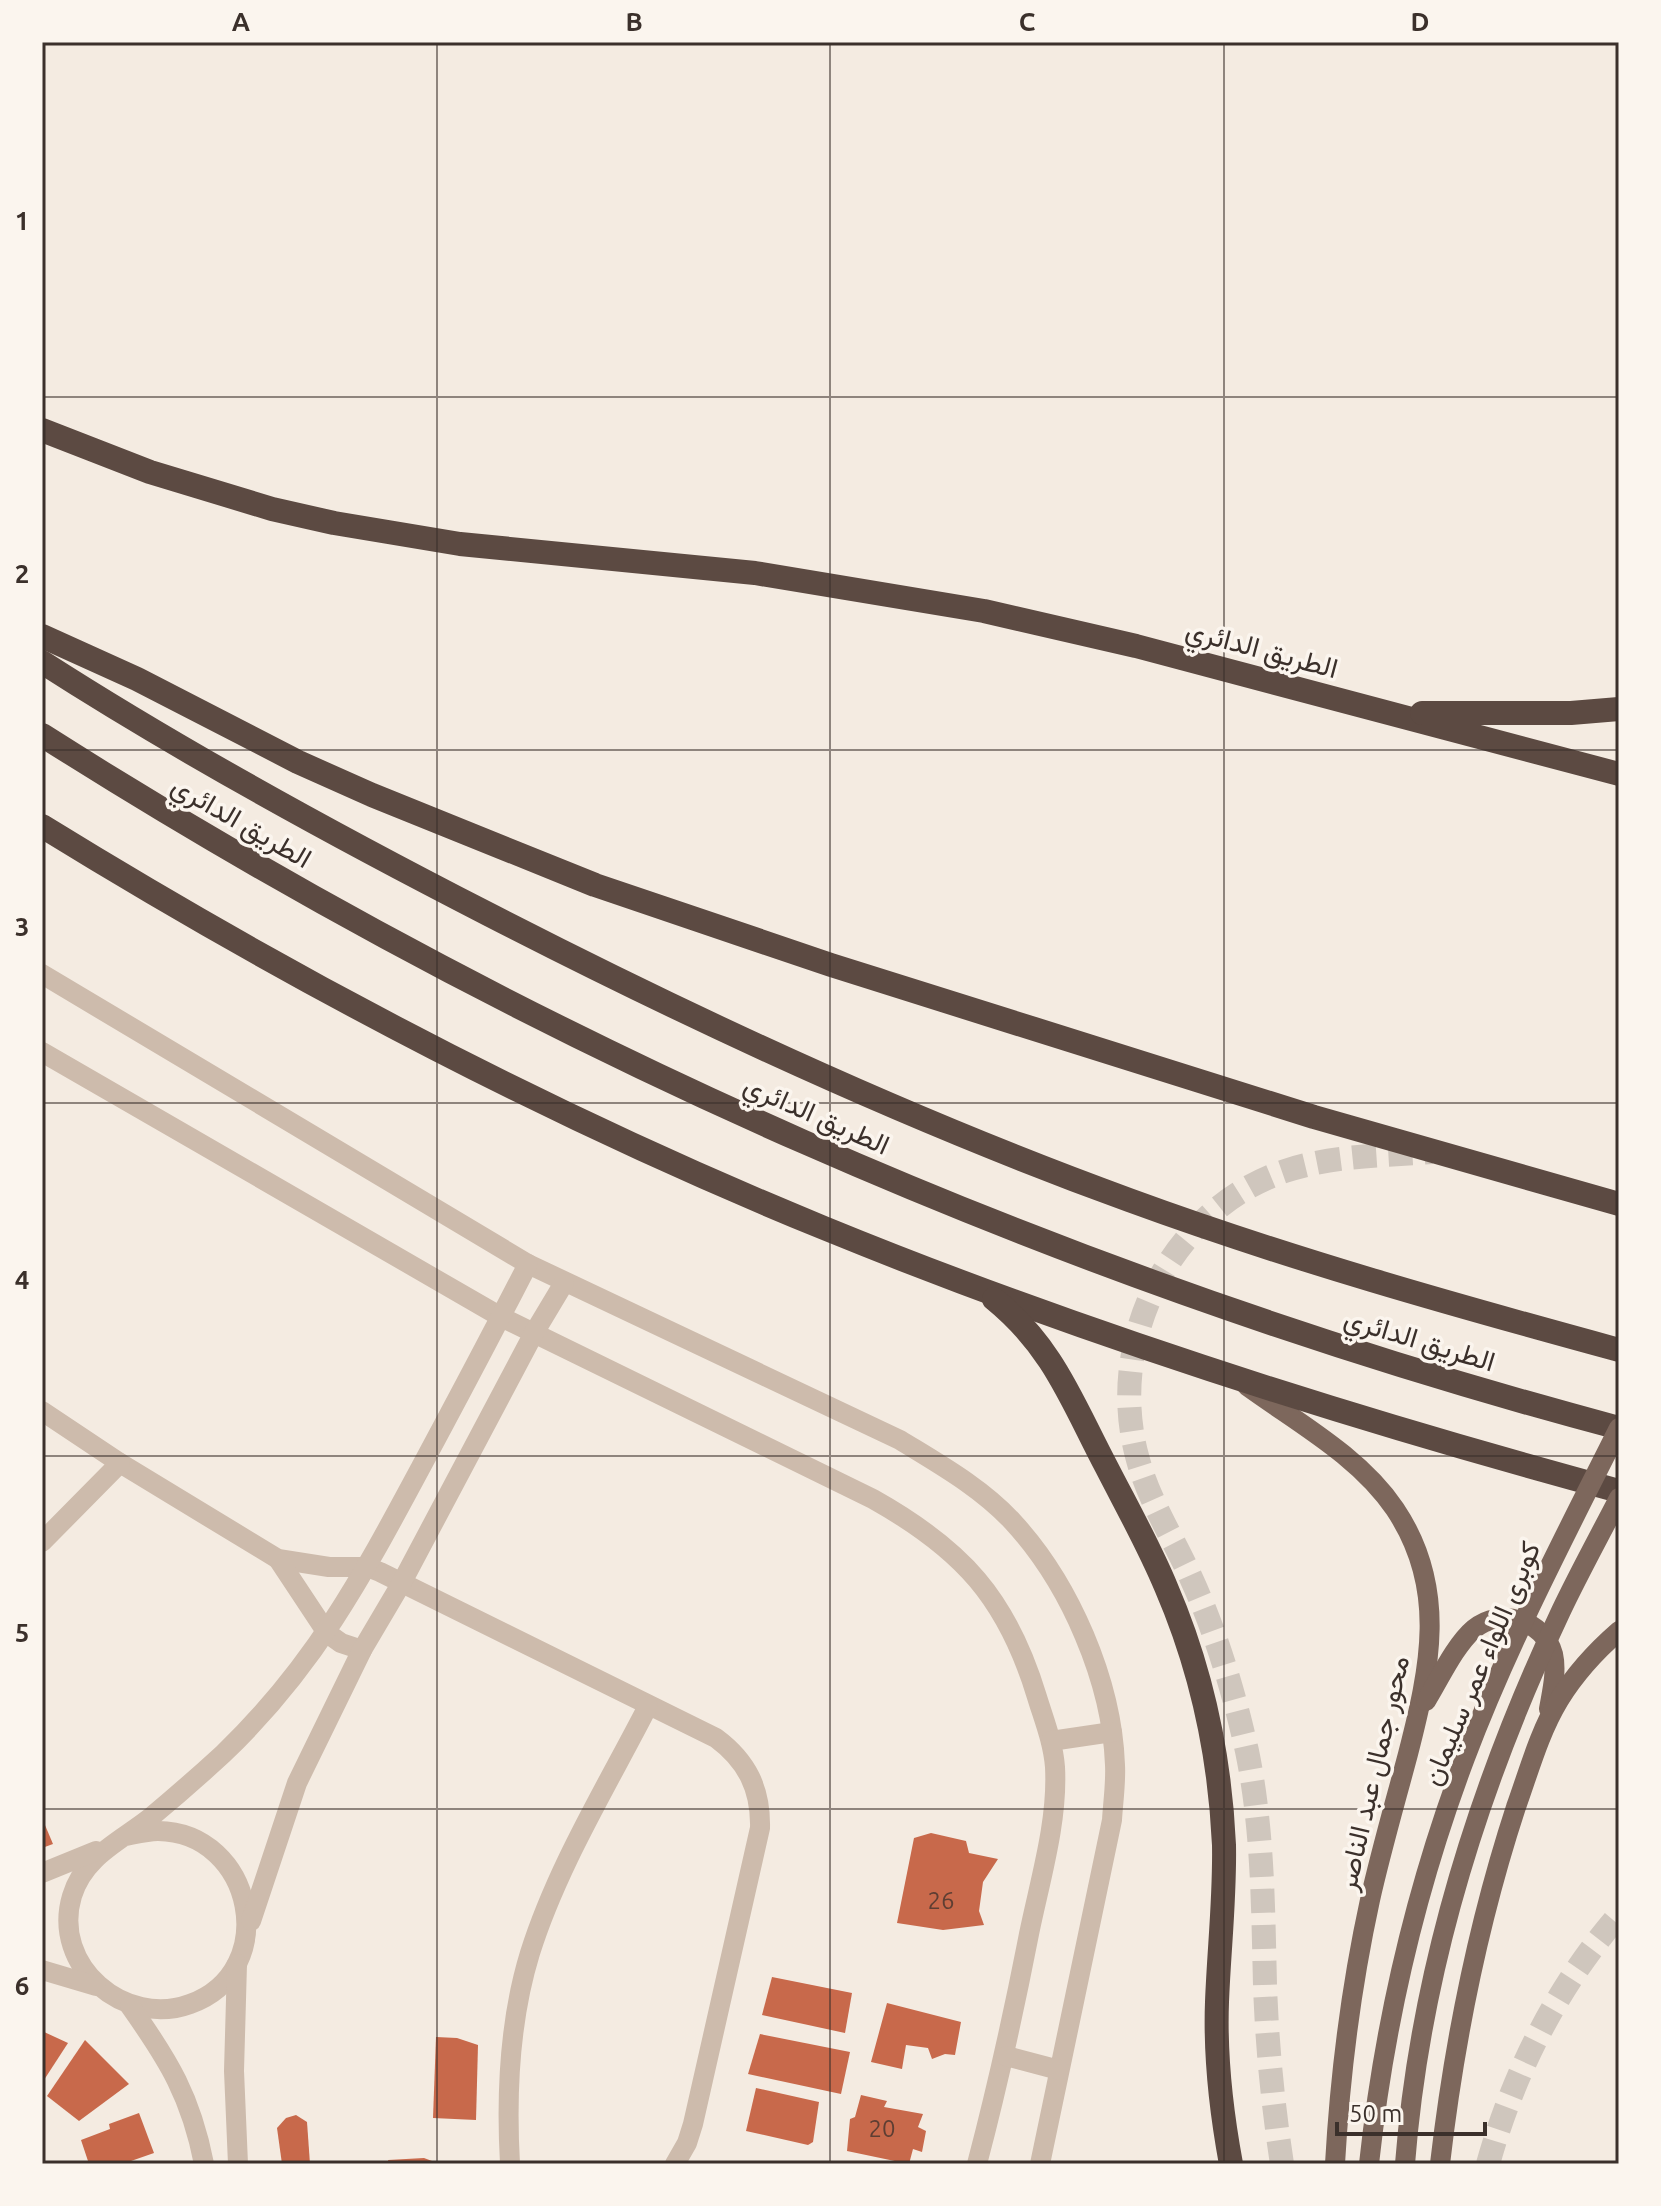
<svg xmlns="http://www.w3.org/2000/svg" width="1661" height="2206" viewBox="0 0 1661 2206" font-family="Ubuntu,Vazirmatn,sans-serif">
<rect width="100%" height="100%" fill="#f4ebe1"/>
<g fill="#c8694b">
<polygon points="42,1818 53,1844 42,1848"/>
<polygon points="931,1833 966,1841 969,1853 998,1859 983,1882 979,1911 984,1925 943,1930 897,1923 914,1838"/>
<polygon points="772,1977 852,1993 845,2033 762,2015"/>
<polygon points="887,2003 961,2022 955,2055 945,2054 932,2059 928,2048 906,2045 902,2069 871,2062"/>
<polygon points="42,2031 68,2043 42,2083"/>
<polygon points="760,2034 850,2052 841,2094 748,2074"/>
<polygon points="436,2037 457,2038 478,2045 476,2120 433,2118"/>
<polygon points="85,2040 129,2084 79,2121 47,2096"/>
<polygon points="756,2088 819,2102 813,2142 808,2145 746,2131"/>
<polygon points="861,2095 887,2101 884,2107 923,2114 918,2127 926,2131 922,2152 913,2149 909,2164 847,2151 850,2119 855,2117"/>
<polygon points="139,2113 154,2153 131,2161 132,2164 89,2164 81,2140 110,2129 109,2124"/>
<polygon points="296,2115 307,2122 310,2164 282,2164 277,2128 286,2118"/>
<polygon points="424,2158 440,2164 389,2164 388,2160"/>
</g>
<g fill="none" stroke-linecap="round" stroke-linejoin="round">
<g stroke="#cfc6bd" stroke-width="24" stroke-dasharray="24 12" stroke-linecap="butt">
<path d="M 1282,2164 C 1273,2105 1267,2045 1265,1985 C 1263,1906 1263,1829 1247,1751 C 1234,1693 1217,1635 1192,1580 C 1174,1539 1148,1500 1137,1456 C 1106,1340 1170,1210 1285,1171 C 1333,1155 1383,1156 1432,1152"/>
<path d="M 1488,2164 C 1513,2074 1557,1986 1619,1915"/>
</g>
<g stroke="#cdbbac" stroke-width="20">
<path d="M 42,974 L 528,1264 L 900,1440 C 939,1464 982,1488 1013,1522 C 1070,1584 1112,1681 1115,1765 C 1116,1783 1113,1802 1112,1820 L 1040,2164"/>
<path d="M 42,1052 L 501,1317 L 873,1499 C 962,1549 1007,1598 1037,1697 C 1044,1720 1053,1742 1055,1767 C 1058,1822 1040,1880 1029,1934 C 1014,2011 997,2088 977,2164"/>
<path d="M 42,1411 L 120,1463 L 278,1559 L 329,1567 L 367,1567 L 380,1572 L 716,1738 C 747,1761 761,1789 760,1828 L 693,2124 L 687,2143 L 675,2164"/>
<polyline points="42,1542 120,1463"/>
<polyline points="278,1559 327,1633 341,1643 362,1650"/>
<polyline points="1051,1741 1112,1732"/>
<path d="M 126,1836 C 136,1834 148,1831 158,1831 C 254,1832 282,1971 190,2004 C 125,2028 51,1966 72,1896 C 84,1856 121,1841 151,1817 C 175,1797 199,1776 223,1754 C 314,1667 362,1577 421,1467 C 457,1400 493,1332 528,1264"/>
<polyline points="42,1873 96,1851"/>
<polyline points="251,1921 297,1783 362,1650 401,1584 534,1333 564,1283"/>
<polyline points="237,1964 234,2071 238,2164"/>
<polyline points="42,1970 96,1986"/>
<path d="M 130,2006 C 169,2061 191,2097 204,2164"/>
<polyline points="1006,2056 1059,2070"/>
<path d="M 510,2164 C 506,2093 509,2021 530,1953 C 557,1867 607,1786 648,1706"/>
</g>
<g stroke="#7d675c" stroke-width="20">
<path d="M 1247,1386 C 1298,1423 1359,1456 1395,1509 C 1448,1588 1430,1668 1408,1754 C 1395,1803 1381,1851 1370,1900 C 1351,1987 1340,2075 1335,2164"/>
<path d="M 1426,1701 C 1439,1680 1455,1645 1474,1629 C 1500,1607 1544,1620 1553,1654 C 1557,1672 1552,1691 1549,1709"/>
<path d="M 1440,2164 C 1454,2043 1478,1923 1516,1807 C 1529,1771 1539,1733 1559,1700 C 1575,1674 1596,1651 1619,1631"/>
</g>
<g stroke="#5c4a42" stroke-width="24">
<polyline points="42,430 150,472 272,509 334,523 460,544 755,573 984,611 1136,646 1619,774"/>
<polyline points="42,636 137,679 298,762 372,795 595,885 831,965 1314,1117 1619,1204"/>
<path d="M 42,662 C 185,754 336,836 488,914 C 696,1021 909,1120 1129,1200 C 1290,1259 1454,1305 1619,1350"/>
<polyline points="1422,713 1571,713 1619,709"/>
<path d="M 42,735 C 528,1044 1062,1280 1619,1428"/>
<path d="M 42,826 C 292,980 552,1117 824,1228 C 1083,1334 1349,1418 1619,1491"/>
<path d="M 994,1299 C 1054,1348 1072,1402 1107,1468 C 1127,1507 1149,1546 1166,1587 C 1201,1668 1220,1757 1224,1845 C 1225,1898 1219,1949 1217,2002 C 1215,2056 1221,2110 1231,2164"/>
</g>
<g stroke="#7d675c" stroke-width="20">
<path d="M 1369,2164 C 1384,2025 1416,1888 1465,1758 C 1508,1644 1565,1536 1619,1428"/>
<path d="M 1405,2164 C 1420,1971 1479,1785 1561,1611 C 1579,1573 1600,1535 1619,1498"/>
</g>
</g>
<path fill="none" stroke="#3b302b" stroke-width="2" stroke-opacity="0.55" d="M 437,42 L 437,2164M 830,42 L 830,2164M 1224,42 L 1224,2164M 42,397 L 1619,397M 42,750 L 1619,750M 42,1103 L 1619,1103M 42,1456 L 1619,1456M 42,1809 L 1619,1809"/>
<g text-anchor="middle" dominant-baseline="central" stroke-width="7" stroke-linejoin="round" paint-order="stroke">
<g font-size="24" fill="#5e3e33">
<text x="941" y="1900">26</text>
<text x="882" y="2128">20</text>
</g>
<g font-size="28" fill="#3b302b" stroke="#fbf5ee">
<text transform="translate(1262 648) rotate(15)">الطريق الدائري</text>
<text transform="translate(242 821) rotate(30)">الطريق الدائري</text>
<text transform="translate(817 1114) rotate(24)">الطريق الدائري</text>
<text transform="translate(1420 1339) rotate(17)">الطريق الدائري</text>
<text transform="translate(1480 1663) rotate(-67)">كوبرى اللواء عمر سليمان</text>
<text transform="translate(1372 1773) rotate(-77)">محور جمال عبد الناصر</text>
</g>
</g>
<rect width="1661" height="2206" fill="none" stroke="#fbf5ee" stroke-width="88"/>
<path d="M1337 2122v12h148v-12" fill="none" stroke="#3b302b" stroke-width="4"/>
<text x="1349" y="2122" font-size="24" fill="#3b302b" stroke="#fbf5ee" stroke-width="6" paint-order="stroke">50 m</text>
<rect x="44" y="44" width="1573" height="2118" fill="none" stroke="#3b302b" stroke-width="3"/>
<g font-size="26" text-anchor="middle" font-weight="bold" fill="#3b302b">
<text x="241" y="31">A</text>
<text x="634" y="31">B</text>
<text x="1027" y="31">C</text>
<text x="1420" y="31">D</text>
<text x="22" y="230">1</text>
<text x="22" y="583">2</text>
<text x="22" y="936">3</text>
<text x="22" y="1289">4</text>
<text x="22" y="1642">5</text>
<text x="22" y="1995">6</text>
</g>
</svg>
